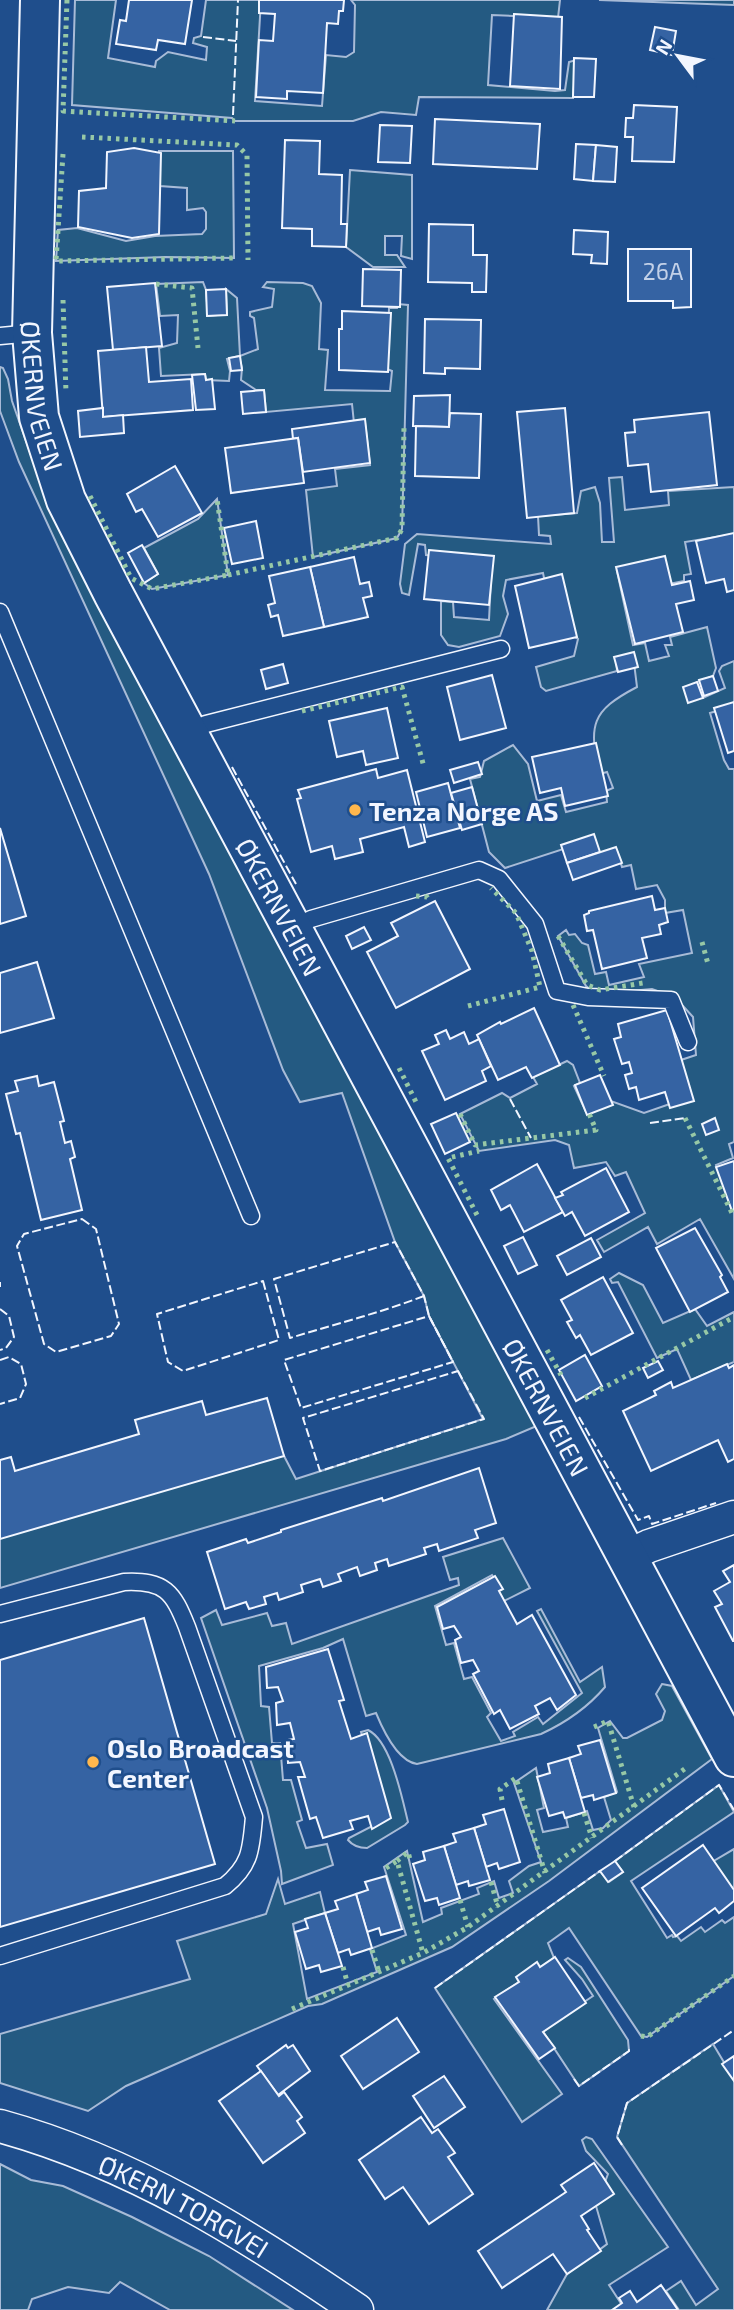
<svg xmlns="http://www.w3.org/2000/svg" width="734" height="2310" viewBox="0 0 734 2310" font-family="'Exo 2',sans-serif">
<rect width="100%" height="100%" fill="#1f4e8c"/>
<g fill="#245a82" stroke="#a8bbd7" stroke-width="2">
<polygon points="75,0 116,0 108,58 155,67 156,61 168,52 206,60 207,47 193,43 194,38 201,36 206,0 261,0 255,101 322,106 326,55 346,57 354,52 355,5 351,0 560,0 558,18 492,15 488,85 555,91 565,90 569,62 576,60 573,98 419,97 416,115 381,112 353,121 235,121 232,118 72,105"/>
<polygon points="599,0 734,0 734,5"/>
<polygon points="159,151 233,151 234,258 165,257 56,261 58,230 77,228 126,241 155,236 202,234 206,229 206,212 203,208 187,210 187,188 160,186"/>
<polygon points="350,170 412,175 412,259 401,256 402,236 385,236 385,255 397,255 405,267 373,267 346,247"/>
<polygon points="203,282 206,290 208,316 227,314 226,289 237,298 240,356 258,349 254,318 250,316 250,312 272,307 274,289 263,287 267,282 303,283 312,286 321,303 319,349 328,350 325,390 390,391 392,371 387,369 389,308 397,308 398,304 408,305 402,529 397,538 313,557 306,490 337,486 335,469 370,465 365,422 354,423 352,404 266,412 264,390 256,390 241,380 242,368 239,356 227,359 230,371 229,381 206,380 205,374 161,376 159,348 177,343 178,315 160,316 156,284"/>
<polygon points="0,367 3,368 8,379 12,401 52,515 539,1425 506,1439 0,1588 0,1536 283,1454 296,1479 483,1419 429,1316 424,1296 395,1242 342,1093 300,1102 283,1070 209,874 19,462 0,411"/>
<path d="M 622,477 L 625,510 L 669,505 L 668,491 L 734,487 L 734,534 L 685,542 L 691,574 L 684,575 L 684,581 L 669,584 L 617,571 L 633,645 L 645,643 L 649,661 L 669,656 L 665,645 L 672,645 L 670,637 L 707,627 L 716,668 L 713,676 L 697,682 L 703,698 L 725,688 L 719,671 L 722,666 L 734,661 L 734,706 L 710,713 L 724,760 L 729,769 L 734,769 L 734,1142 L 729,1144 L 733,1158 L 716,1165 L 734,1213 L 734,1279 L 700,1219 L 657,1244 L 648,1227 L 604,1252 L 597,1240 L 645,1213 L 626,1172 L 615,1176 L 606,1162 L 574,1168 L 569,1145 L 555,1140 L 479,1151 L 460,1114 L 502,1093 L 510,1098 L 537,1084 L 533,1077 L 567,1061 L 573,1065 L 580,1083 L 574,1086 L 586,1112 L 611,1101 L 644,1113 L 690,1097 L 681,1060 L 696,1055 L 693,1017 L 675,997 L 652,989 L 596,994 L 586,986 L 558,936 L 566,930 L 569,935 L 575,934 L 582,943 L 588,945 L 595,974 L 606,972 L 609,985 L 644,977 L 639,964 L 692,953 L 683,910 L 665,913 L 665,900 L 657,885 L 636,889 L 631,865 L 622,867 L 617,851 L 599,856 L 594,839 L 505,868 L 489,852 L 470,779 L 480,777 L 484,761 L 513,745 L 528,764 L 537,801 L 561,795 L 566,812 L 607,802 L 606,791 L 613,788 L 607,772 L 600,774 C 588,725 591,711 637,687 L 633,655 L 616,658 L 617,671 L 546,691 L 541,687 L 536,667 L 574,656 L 578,639 L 570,634 L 545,583 L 543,573 L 506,580 L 503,596 L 508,614 L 500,636 L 459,647 L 448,645 L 441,635 L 441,601 L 453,602 L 454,617 L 489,620 L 492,560 L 426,555 L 425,545 L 418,544 L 409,595 L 402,593 L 400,584 L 405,544 L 417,534 L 551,544 L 550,536 L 539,535 L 538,516 L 577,513 L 581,491 L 595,487 L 600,503 L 602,542 L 614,542 L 609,478 Z"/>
<polygon points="217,499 228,575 152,589 144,583 158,574 144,548 198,519"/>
<polygon points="619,1273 643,1285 663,1323 695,1309 707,1326 734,1312 734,1362 691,1380 677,1349 657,1358 618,1282 612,1283 610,1279"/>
<path d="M 503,1538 L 530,1588 L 502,1602 L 495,1590 L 499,1587 L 492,1575 L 435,1606 L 446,1645 L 454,1643 L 464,1679 L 472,1677 L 491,1713 L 487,1717 L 501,1741 L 515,1736 L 513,1732 L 538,1717 L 543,1724 L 582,1693 L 537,1611 L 541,1609 L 580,1682 L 602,1667 L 605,1687 C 588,1707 565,1723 541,1734 L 417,1764 C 397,1761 383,1730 376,1713 L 366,1716 L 343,1639 L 323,1648 L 259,1666 L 261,1706 L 269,1707 L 272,1743 L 280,1743 L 283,1780 L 291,1780 L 302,1820 L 297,1822 L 306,1848 L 327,1844 L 333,1865 L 282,1884 L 281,1871 L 267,1808 L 201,1618 L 216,1610 L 222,1625 L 267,1613 L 272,1626 L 286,1623 L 292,1644 L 459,1585 L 458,1578 L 450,1580 L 443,1557 Z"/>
<polygon points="662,1684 672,1686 712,1759 549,1881 452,1947 322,2004 308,2006 126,2086 88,2111 0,2083 0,2034 190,1979 177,1941 266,1914 278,1879 285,1904 320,1892 325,1913 293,1924 307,1999 377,1972 370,1949 406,1935 384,1867 407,1851 423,1922 442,1914 441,1908 479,1894 477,1888 494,1881 499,1898 513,1893 509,1881 529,1866 541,1862 514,1783 536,1768 544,1808 537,1810 543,1832 568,1827 566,1818 587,1811 593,1830 603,1828 611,1820 604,1797 617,1792 598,1728 610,1721 623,1738 627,1738 662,1720 665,1711 656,1694"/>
<path d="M 368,1730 C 391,1741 402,1798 408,1822 L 405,1825 L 367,1848 C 359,1848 353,1846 348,1840 L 349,1838 L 386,1819 L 361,1732 Z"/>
<polygon points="719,1785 734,1812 631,1881 667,1938 672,1935 673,1937 677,1936 681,1941 701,1927 705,1932 722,1920 725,1923 734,1917 734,1976 647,2037 641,2036 569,1928 548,1943 554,1958 494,1999 562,2094 522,2122 435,1988 600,1871 609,1882 623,1872 615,1861"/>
<polygon points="734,1849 734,1888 732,1889 712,1862"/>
<polygon points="568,1958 581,1967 628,2040 629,2051 579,2086 542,2030 593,1996 582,1979 565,1960"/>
<polygon points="713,2044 734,2079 734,2310 679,2310 666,2291 681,2281 696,2305 718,2289 617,2137 627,2103"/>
<polygon points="586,2137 592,2139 668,2247 609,2285 622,2305 616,2310 547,2310 567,2274 607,2244 596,2206 613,2193 605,2182 608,2174 586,2151 582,2140"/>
<polygon points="0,2164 31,2180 63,2186 132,2217 209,2256 293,2310 170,2310 120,2282 109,2293 68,2287 32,2299 28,2310 0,2310"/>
</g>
<g fill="#3563a3" stroke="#f2f6ff" stroke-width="2">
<polygon points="129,0 192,0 185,44 158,40 156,50 116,44 120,20 126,21"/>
<polygon points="259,0 344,0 343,11 339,11 338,24 327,23 323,93 287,91 287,99 256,97 259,40 273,41 275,14 259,13"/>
<polygon points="514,14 562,17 560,89 510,86"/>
<polygon points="655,27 676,31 672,55 650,50"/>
<polygon points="574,58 596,59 594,97 573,97"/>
<polygon points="634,105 677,107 674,162 632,161 633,137 625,137 626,118 633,118"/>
<polygon points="435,119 540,124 537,169 433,164"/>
<polygon points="380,125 412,126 410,163 378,162"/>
<polygon points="285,140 320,141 319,174 342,175 341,224 347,224 346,247 312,246 312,229 282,228"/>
<polygon points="576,144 596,145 593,181 574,179"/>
<polygon points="596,145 617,147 615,182 593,181"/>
<polygon points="134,148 161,153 159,234 132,238 78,227 79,191 106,188 107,152"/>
<polygon points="429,224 473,225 473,255 487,255 486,292 472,292 472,283 428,282"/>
<polygon points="574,230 608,232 607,264 591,263 592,255 573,254"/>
<polygon points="628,249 691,249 691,307 673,308 673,301 628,301"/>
<polygon points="363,269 401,270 400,307 362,306"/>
<polygon points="155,283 162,346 113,350 107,287"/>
<polygon points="226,289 227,315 207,316 206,290"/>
<polygon points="342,311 391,313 388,372 339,370 339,329 342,329"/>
<polygon points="425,319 481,320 480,369 445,368 445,374 424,373"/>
<polygon points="146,347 149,382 191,379 193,410 103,417 98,351"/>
<polygon points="240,356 242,370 231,371 229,358"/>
<polygon points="205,374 206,380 212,379 215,409 196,410 192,375"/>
<polygon points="264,390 266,412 243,414 241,392"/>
<polygon points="450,395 449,427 413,426 414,396"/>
<polygon points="103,408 103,417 123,415 124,433 80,437 78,411"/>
<polygon points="565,408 574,513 527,518 517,412"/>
<polygon points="709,412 717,485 651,492 648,464 628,466 625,433 635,432 634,420"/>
<polygon points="450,413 481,414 479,478 415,476 416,426 449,427"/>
<polygon points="365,419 370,463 303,472 298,438 293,439 292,429"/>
<polygon points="298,438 304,483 231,493 225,448"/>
<polygon points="175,466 202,513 158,537 142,509 136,512 127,494"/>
<polygon points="256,521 263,558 232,564 224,528"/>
<polygon points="734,533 734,590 727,592 724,579 706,583 696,541"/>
<polygon points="142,545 158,574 144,583 128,553"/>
<polygon points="429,550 494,556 489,605 424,599"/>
<polygon points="665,556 672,585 690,581 694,600 676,604 683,632 635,644 616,567"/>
<polygon points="354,557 360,584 369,582 372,596 363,598 368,617 324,627 310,567"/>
<polygon points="310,567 324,627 283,636 278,615 271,617 268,605 275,603 269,576"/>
<polygon points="562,574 577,637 529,648 515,586"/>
<polygon points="634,652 638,667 618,672 614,657"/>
<polygon points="283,664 288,683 266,689 261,670"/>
<polygon points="492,675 506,728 460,740 447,687"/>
<polygon points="713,676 718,691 704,696 699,680"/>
<polygon points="697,682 703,698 688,703 683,687"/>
<polygon points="734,702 734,751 728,753 714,708"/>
<polygon points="387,708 398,758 366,765 363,751 337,757 329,721"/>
<polygon points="596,743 608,796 565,806 561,788 540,793 532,757"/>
<polygon points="478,762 482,774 454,783 450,770"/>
<polygon points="376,769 378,778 407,770 425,842 409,847 404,827 360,839 363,852 335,859 332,846 311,852 297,799 301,798 298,790"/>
<polygon points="448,783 460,828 427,837 416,792"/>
<polygon points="472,787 482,824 462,830 451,793"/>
<polygon points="0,828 26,916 0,924"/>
<polygon points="594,834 600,852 567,863 561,845"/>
<polygon points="616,847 622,863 573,880 567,863"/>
<polygon points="652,896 655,910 665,908 668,922 659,925 661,934 642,938 647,958 602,969 593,930 587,931 584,915 589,913 589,911"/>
<polygon points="435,901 470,969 396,1008 367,952 398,936 391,923"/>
<polygon points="364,927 371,940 352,949 346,936"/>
<polygon points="37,962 54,1018 0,1033 0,973"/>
<polygon points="534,1008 560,1065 532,1078 526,1067 498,1080 477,1035 500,1022 501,1024"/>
<polygon points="667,1010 694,1101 670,1108 665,1092 639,1100 636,1087 629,1089 625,1075 632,1073 629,1062 622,1064 614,1039 621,1037 618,1024"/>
<polygon points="446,1030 450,1039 464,1032 469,1044 479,1039 491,1066 482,1071 486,1081 445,1100 422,1051 439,1044 435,1035"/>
<polygon points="600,1075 613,1105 587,1115 575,1085"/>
<polygon points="37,1076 39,1086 54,1082 64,1121 60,1122 65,1143 71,1141 75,1157 70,1159 82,1210 41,1220 20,1133 16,1134 6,1094 18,1091 15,1081"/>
<polygon points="456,1113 470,1142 445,1154 431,1124"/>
<polygon points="715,1118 719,1130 706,1135 702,1124"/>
<polygon points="734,1161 734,1210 732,1211 716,1167"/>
<polygon points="537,1164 563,1212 524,1232 510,1205 501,1210 491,1190"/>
<polygon points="606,1168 629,1212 585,1236 572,1212 565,1216 555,1198 563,1195 561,1192"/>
<polygon points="695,1228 722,1275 720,1277 728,1292 690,1312 656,1248"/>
<polygon points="523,1237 537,1265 518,1274 504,1246"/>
<polygon points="591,1238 601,1257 567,1275 557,1256"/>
<polygon points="603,1277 633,1333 591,1355 580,1335 576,1338 567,1322 572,1320 561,1300"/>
<polygon points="585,1355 602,1386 576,1401 559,1370"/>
<polygon points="658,1361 663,1370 648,1378 643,1368"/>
<polygon points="727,1364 729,1368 734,1365 734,1459 728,1462 718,1440 651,1471 623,1411 656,1395 654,1391 671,1382 673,1388"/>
<polygon points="267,1398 284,1456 0,1539 0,1460 11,1457 15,1471 139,1434 135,1420 202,1401 206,1415"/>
<polygon points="479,1468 496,1523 475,1530 478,1538 439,1551 437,1544 424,1548 426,1554 389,1566 387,1559 375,1563 377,1570 360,1576 357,1567 338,1574 341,1581 323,1587 320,1579 301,1585 303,1592 279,1600 277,1593 264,1597 266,1604 249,1609 246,1602 225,1609 207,1552 246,1539 248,1543 281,1532 281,1530 382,1498 383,1501"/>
<polygon points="734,1565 734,1641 733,1641 715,1607 722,1604 714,1591 730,1582 723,1571"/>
<polygon points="495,1576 503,1589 499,1591 517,1624 532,1615 576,1695 557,1710 550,1698 535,1706 539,1714 510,1729 500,1710 494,1714 473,1674 479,1671 473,1660 461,1663 455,1640 461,1637 454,1626 443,1629 437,1607"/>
<polygon points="144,1618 215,1864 0,1927 0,1660"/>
<polygon points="328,1649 344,1700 339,1701 351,1739 367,1733 391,1818 372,1829 368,1816 350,1821 353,1829 323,1838 316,1817 310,1819 298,1777 305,1777 300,1762 288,1763 287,1740 294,1739 290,1723 277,1725 276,1703 283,1701 278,1687 267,1688 266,1667"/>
<polygon points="600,1740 616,1793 594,1800 593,1795 581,1798 569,1758 581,1754 578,1746"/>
<polygon points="569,1758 585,1812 565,1818 563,1812 549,1816 537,1777 550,1773 548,1764"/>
<polygon points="504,1809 520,1862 499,1869 497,1863 486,1867 474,1828 486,1824 483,1815"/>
<polygon points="474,1828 490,1880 469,1886 468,1881 456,1885 444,1846 456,1842 453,1834"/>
<polygon points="703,1845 734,1890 734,1901 719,1913 715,1908 676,1936 642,1888"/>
<polygon points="444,1846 460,1898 439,1905 437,1898 425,1901 413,1864 425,1860 423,1852"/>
<polygon points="615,1861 623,1872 608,1882 600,1871"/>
<polygon points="386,1876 402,1929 381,1935 379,1928 367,1932 356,1894 368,1890 365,1882"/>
<polygon points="356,1894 372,1948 351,1955 349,1949 338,1953 325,1913 338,1909 335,1901"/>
<polygon points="325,1913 342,1966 321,1972 319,1965 306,1969 295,1932 308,1928 305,1919"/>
<polygon points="555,1957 586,2003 543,2032 555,2048 539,2059 495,1997 519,1982 516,1977 537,1962 540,1967"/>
<polygon points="397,2018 419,2052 363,2089 341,2056"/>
<polygon points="286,2045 288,2048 293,2045 310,2071 278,2095 257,2066"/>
<polygon points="734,2056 734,2081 722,2064"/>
<polygon points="261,2071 279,2096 284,2092 302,2117 297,2121 305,2133 263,2163 219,2101"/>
<polygon points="444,2076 465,2107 434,2128 413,2096"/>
<polygon points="421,2117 432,2133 438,2129 455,2153 448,2157 473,2194 429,2224 403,2187 385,2199 359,2160"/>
<polygon points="594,2163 614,2194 581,2216 589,2229 587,2230 601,2251 567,2274 553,2254 502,2288 478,2251 566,2192 561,2185"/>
<polygon points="661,2285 678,2310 612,2310 622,2303 619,2298 630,2291 637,2302"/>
</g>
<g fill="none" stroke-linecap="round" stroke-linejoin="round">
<defs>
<g id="service">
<polyline points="0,336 32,333"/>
<polyline points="0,612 251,1216"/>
<polyline points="188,733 206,724 501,649"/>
<polyline points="292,928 311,919 479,870 499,879 535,924 557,991 588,997 671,1000 688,1042"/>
<path d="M 0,1614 L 124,1582 C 165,1580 173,1592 187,1627 L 254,1817 C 251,1849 251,1865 225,1886 L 0,1956"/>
</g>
<g id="minor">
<polyline points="626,1557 649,1546 734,1517"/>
<path id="s1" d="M 0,2126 C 131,2162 245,2233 357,2310"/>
</g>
<g id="tertiary">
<path id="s2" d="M 40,0 L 32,333 L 39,417 L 66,500 L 113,593 L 734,1757"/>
</g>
</defs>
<use href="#service" stroke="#f2f6ff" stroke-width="19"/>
<use href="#minor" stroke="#f2f6ff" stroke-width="35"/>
<use href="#tertiary" stroke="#f2f6ff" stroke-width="42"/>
<use href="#service" stroke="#1f4e8c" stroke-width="16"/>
<use href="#minor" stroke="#1f4e8c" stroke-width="32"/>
<use href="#tertiary" stroke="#1f4e8c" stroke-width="38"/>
<g stroke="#97c8a6" stroke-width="5" stroke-dasharray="3.5 5" stroke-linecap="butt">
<polyline points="67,0 63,111 235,121"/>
<polyline points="82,137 237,145 247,155 248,260"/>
<polyline points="63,154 56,261 234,258"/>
<polyline points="156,284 192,288 198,348"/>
<polyline points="63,300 66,393"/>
<polyline points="90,496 131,578 152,589 228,575 217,499"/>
<polyline points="228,575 397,538 402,529 404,427"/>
<polyline points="302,711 402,687 424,767"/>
<polyline points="416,896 427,897 430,902"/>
<polyline points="558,936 587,985 600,990 643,983"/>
<polyline points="702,942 708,964"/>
<polyline points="573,1005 604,1076"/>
<polyline points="468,1006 540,987 532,951 516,913 491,888"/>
<polyline points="399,1068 416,1102"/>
<polyline points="460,1114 475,1145 596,1130 588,1111"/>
<polyline points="685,1118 734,1217"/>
<polyline points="477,1215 448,1158 479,1151"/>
<polyline points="547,1350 561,1375"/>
<polyline points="585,1398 734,1317"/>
<polyline points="594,1727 608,1721 634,1807"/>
<polyline points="502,1800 500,1789 516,1778 545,1873"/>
<polyline points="584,1813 592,1838"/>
<polyline points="397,1861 408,1852 411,1863"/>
<polyline points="386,1868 397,1861 423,1953"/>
<polyline points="491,1882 498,1907"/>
<polyline points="460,1900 468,1927"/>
<polyline points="372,1950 379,1972"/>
<polyline points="343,1967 348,1985"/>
<polyline points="292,2009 423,1953 468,1927 686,1768"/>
<polyline points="641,2036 647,2037 734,1976"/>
</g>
<g stroke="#f2f6ff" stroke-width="2" stroke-dasharray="9 3.5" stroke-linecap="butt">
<polyline points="203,37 236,41"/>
<polyline points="233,115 238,0"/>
<polyline points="232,767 296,884"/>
<polyline points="510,1099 531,1138"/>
<polyline points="650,1123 685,1118"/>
<polygon points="82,1219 96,1229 119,1324 111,1336 56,1352 44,1344 17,1246 24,1234"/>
<polygon points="263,1281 279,1340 183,1371 168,1362 157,1314"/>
<polyline points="0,1282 0,1287"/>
<path d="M 424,1296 C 380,1313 335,1324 290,1338 L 274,1279 L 395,1242 L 424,1296 L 429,1316 L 453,1362"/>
<polyline points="0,1309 9,1316 14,1337 6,1348 0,1350"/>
<polygon points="429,1316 453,1362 301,1408 284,1360"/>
<polyline points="0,1360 9,1357 21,1364 26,1384 20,1398 0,1404"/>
<polygon points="458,1371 484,1419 320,1471 303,1418"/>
<polyline points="579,1417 638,1520 649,1516 652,1524 716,1503"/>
<polyline points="615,1861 719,1785 734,1810"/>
<polyline points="435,1988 600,1871"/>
<polyline points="574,2079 579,2086 629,2051 629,2046"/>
<polyline points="622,2145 617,2137 627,2103 734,2030"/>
</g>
</g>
<g fill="#ffb74d" stroke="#1f4e8c" stroke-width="2.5">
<circle cx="355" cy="810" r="7"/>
<circle cx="93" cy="1762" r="7"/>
</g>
<g text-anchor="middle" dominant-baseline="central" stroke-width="5" stroke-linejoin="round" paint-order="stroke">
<g font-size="23" fill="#c3d1e8">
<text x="663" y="271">26A</text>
</g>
<g font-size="26" fill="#f2f6ff" stroke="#1f4e8c">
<text stroke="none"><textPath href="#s2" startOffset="397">ØKERNVEIEN</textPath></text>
<text stroke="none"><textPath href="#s2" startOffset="964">ØKERNVEIEN</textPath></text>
<text stroke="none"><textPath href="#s2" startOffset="1531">ØKERNVEIEN</textPath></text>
<text stroke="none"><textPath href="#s1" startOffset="201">ØKERN TORGVEI</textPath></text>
</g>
<g font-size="26" font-weight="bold" fill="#f2f6ff" stroke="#1f4e8c" text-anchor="start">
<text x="369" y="810">Tenza Norge AS</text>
<text x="107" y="1747">Oslo Broadcast<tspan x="107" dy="30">Center</tspan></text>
</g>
</g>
<g transform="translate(678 56) rotate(302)" stroke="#1f4e8c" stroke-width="5" paint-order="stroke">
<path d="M0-5L12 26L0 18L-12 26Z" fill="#f2f6ff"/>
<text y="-10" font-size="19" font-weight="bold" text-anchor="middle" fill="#f2f6ff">N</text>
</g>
</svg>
